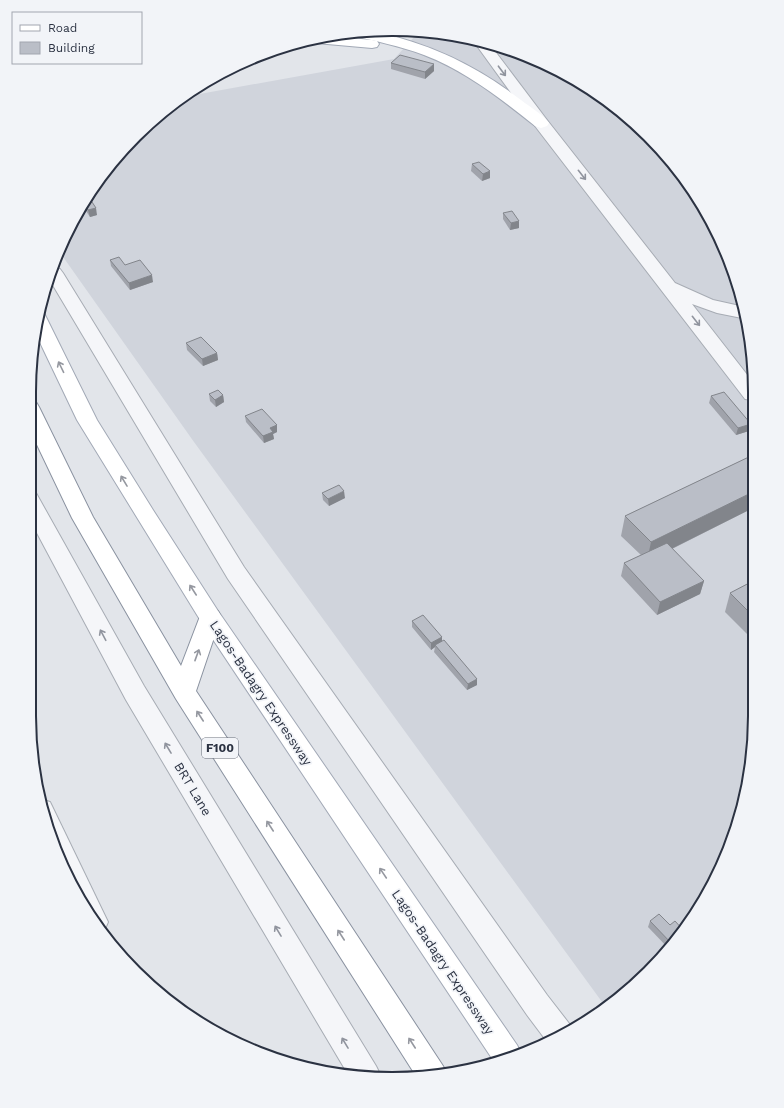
<svg xmlns="http://www.w3.org/2000/svg" width="784" height="1108" viewBox="0 0 784 1108" font-family="'Work Sans',sans-serif">
<rect width="100%" height="100%" fill="#e2e5ea"/>
<polygon fill="#d0d4dc" points="412,30 486,41 552,66 613,104 665,152 718,232 752,344 754,740 743,810 718,876 680,937 632,989 605,1006 194,442 61,254 78,210 152,119 183,97 394,59 416,35"/>
<g fill="none" stroke-linecap="round" stroke-linejoin="round">
<defs>
<g id="minor">
<polygon points="472,39 488,42 547,120 675,283 713,300 740,306 744,317 742,318 717,313 692,304 752,381 752,400 745,399 535,126"/>
<polygon points="56,268 60,269 63,273 244,567 547,995 571,1026 572,1028 548,1043 527,1015 228,579 51,282"/>
<polygon points="29,490 36,493 144,686 376,1066 381,1076 349,1076 126,700 29,518"/>
<polygon points="40,799 50,802 108,922 104,931 102,931 90,917 41,810"/>
</g>
<g id="major">
<path d="M 373,31 C 430,44 474,64 521,100 C 530,107 542,114 549,123 L 547,126 L 541,128 L 535,126 C 501,99 466,71 424,55 C 400,46 375,41 350,35 L 348,32 Z"/>
<polygon points="329,36 372,40 377,41 379,44 377,47 372,48 316,43 310,40"/>
<polygon points="39,312 44,313 46,317 97,420 153,510 218,611 517,1045 520,1051 493,1060 202,623 77,420 35,332 36,321"/>
</g>
<polygon id="highway" points="29,400 36,402 39,407 93,517 181,666 202,611 210,608 218,611 221,617 196,691 443,1066 447,1074 440,1076 416,1076 176,699 72,518 29,428"/>
</defs>
<use href="#minor" stroke="#a7acb4" stroke-width="2"/>
<use href="#major" stroke="#a2a9b6" stroke-width="2"/>
<use href="#highway" stroke="#8a92a0" stroke-width="2"/>
<use href="#minor" fill="#f5f6f9" fill-rule="evenodd"/>
<use href="#major" fill="#fff" fill-rule="evenodd"/>
<use href="#highway" fill="#fff" fill-rule="evenodd"/>
</g>
<g fill="#a0a3ab">
<polygon points="391,63 434,64 434,71 425,79 391,69"/>
<polygon points="472,164 490,178 482,181 471,171"/>
<polygon points="86,200 97,215 90,217 84,208 83,204"/>
<polygon points="503,213 519,228 510,230 503,219"/>
<polygon points="110,260 125,265 153,282 130,290 111,266"/>
<polygon points="186,343 217,353 218,360 203,366 187,350"/>
<polygon points="209,394 223,395 224,402 216,407 210,401"/>
<polygon points="711,396 749,431 736,435 709,403"/>
<polygon points="245,416 277,425 277,432 273,434 274,439 264,443 246,422"/>
<polygon points="752,448 753,508 672,549 704,581 700,594 657,615 621,576 624,563 641,555 621,536 625,516 751,456"/>
<polygon points="322,493 345,498 329,506 323,500"/>
<polygon points="753,581 754,641 725,612 730,593"/>
<polygon points="412,621 442,637 442,641 477,685 467,690 434,652 435,647 431,650 412,627"/>
<polygon points="650,921 670,925 680,937 669,949 648,927"/>
</g>
<g fill="#82858b">
<polygon points="434,64 434,71 425,79 425,72"/>
<polygon points="490,171 490,178 482,181 483,174"/>
<polygon points="96,208 97,215 90,217 88,210"/>
<polygon points="519,221 519,228 510,230 511,223"/>
<polygon points="152,275 153,282 130,290 129,283"/>
<polygon points="217,353 218,360 203,366 202,359"/>
<polygon points="223,395 224,402 216,407 215,400"/>
<polygon points="751,424 749,431 736,435 738,428"/>
<polygon points="277,425 277,432 273,434 274,439 264,443 263,436 270,428"/>
<polygon points="344,491 345,498 329,506 328,499"/>
<polygon points="753,492 753,508 647,561 651,542"/>
<polygon points="704,581 700,594 657,615 660,602"/>
<polygon points="442,637 442,644 435,645 435,647 431,650 431,643"/>
<polygon points="477,679 477,685 467,690 468,684"/>
</g>
<g fill="#babec7" stroke="#82858b">
<polygon points="400,55 434,64 425,72 391,63"/>
<polygon points="479,162 490,171 483,174 472,164"/>
<polygon points="90,199 96,208 88,210 84,203 86,200"/>
<polygon points="512,211 519,221 511,223 503,213"/>
<polygon points="119,257 125,265 140,260 152,275 129,283 110,260"/>
<polygon points="201,337 217,353 202,359 186,343"/>
<polygon points="218,390 223,395 215,400 209,394"/>
<polygon points="724,392 751,424 738,428 711,396"/>
<polygon points="262,409 277,425 270,428 273,432 263,436 245,416"/>
<polygon points="753,455 753,492 651,542 625,516"/>
<polygon points="339,485 344,491 328,499 322,493"/>
<polygon points="667,543 704,581 660,602 624,563"/>
<polygon points="753,581 753,616 730,593"/>
<polygon points="423,615 442,637 431,643 412,621"/>
<polygon points="444,640 477,679 468,684 435,645"/>
<polygon points="659,914 670,925 675,921 684,931 680,937 673,945 650,921"/>
</g>
<defs><path id="oneway-shaft" d="M-6 0H5M1.5-3L5.5 0L1.5 3" fill="none" stroke-width="1.6" stroke-linecap="round" stroke-linejoin="round"/></defs>
<g stroke="#90949e">
<use href="#oneway-shaft" transform="translate(502 71) rotate(53)"/>
<use href="#oneway-shaft" transform="translate(582 175) rotate(52)"/>
<use href="#oneway-shaft" transform="translate(696 321) rotate(52)"/>
<use href="#oneway-shaft" transform="translate(103 635) rotate(-118)"/>
<use href="#oneway-shaft" transform="translate(168 748) rotate(-121)"/>
<use href="#oneway-shaft" transform="translate(278 931) rotate(-121)"/>
<use href="#oneway-shaft" transform="translate(345 1043) rotate(-121)"/>
</g>
<g stroke="#9598a0">
<use href="#oneway-shaft" transform="translate(61 367) rotate(-116)"/>
<use href="#oneway-shaft" transform="translate(124 481) rotate(-121)"/>
<use href="#oneway-shaft" transform="translate(193 590) rotate(-123)"/>
<use href="#oneway-shaft" transform="translate(197 655) rotate(-70)"/>
<use href="#oneway-shaft" transform="translate(200 716) rotate(-123)"/>
<use href="#oneway-shaft" transform="translate(270 826) rotate(-123)"/>
<use href="#oneway-shaft" transform="translate(383 873) rotate(-124)"/>
<use href="#oneway-shaft" transform="translate(341 935) rotate(-123)"/>
<use href="#oneway-shaft" transform="translate(412 1043) rotate(-123)"/>
</g>
<g text-anchor="middle" dominant-baseline="central" stroke-width="3.5" stroke-linejoin="round" paint-order="stroke">
<rect fill="#f2f4f8" stroke="#676c79" stroke-width="1" x="202" y="738" width="36" height="20" rx="3"/>
<g font-size="12" font-weight="bold" fill="#2b3242">
<text x="220" y="748">F100</text>
</g>
<g font-size="13" fill="#2b3242" stroke="#f2f4f8">
<text transform="translate(261 693) rotate(56)">Lagos-Badagry Expressway</text>
<text transform="translate(193 789) rotate(59)">BRT Lane</text>
<text transform="translate(443 962) rotate(56)">Lagos-Badagry Expressway</text>
</g>
</g>
<path d="M0 0H784V1108H0ZM392 36H392A356 356 0 0 1 748 392V716A356 356 0 0 1 392 1072H392A356 356 0 0 1 36 716V392A356 356 0 0 1 392 36Z" fill="#f2f4f8" fill-rule="evenodd"/>
<path fill="none" stroke="#2b3242" stroke-width="2" d="M392 36H392A356 356 0 0 1 748 392V716A356 356 0 0 1 392 1072H392A356 356 0 0 1 36 716V392A356 356 0 0 1 392 36Z"/>
<rect x="12" y="12" width="130" height="52" fill="#f2f4f8" stroke="#a2a6af"/>
<rect x="20" y="25" width="20" height="6" fill="#ffffff" stroke="#a2a6af"/>
<text x="48" y="32" font-size="12" fill="#2b3242">Road</text>
<rect x="20" y="42" width="20" height="12" fill="#babec7" stroke="#a2a6af"/>
<text x="48" y="52" font-size="12" fill="#2b3242">Building</text>
</svg>
